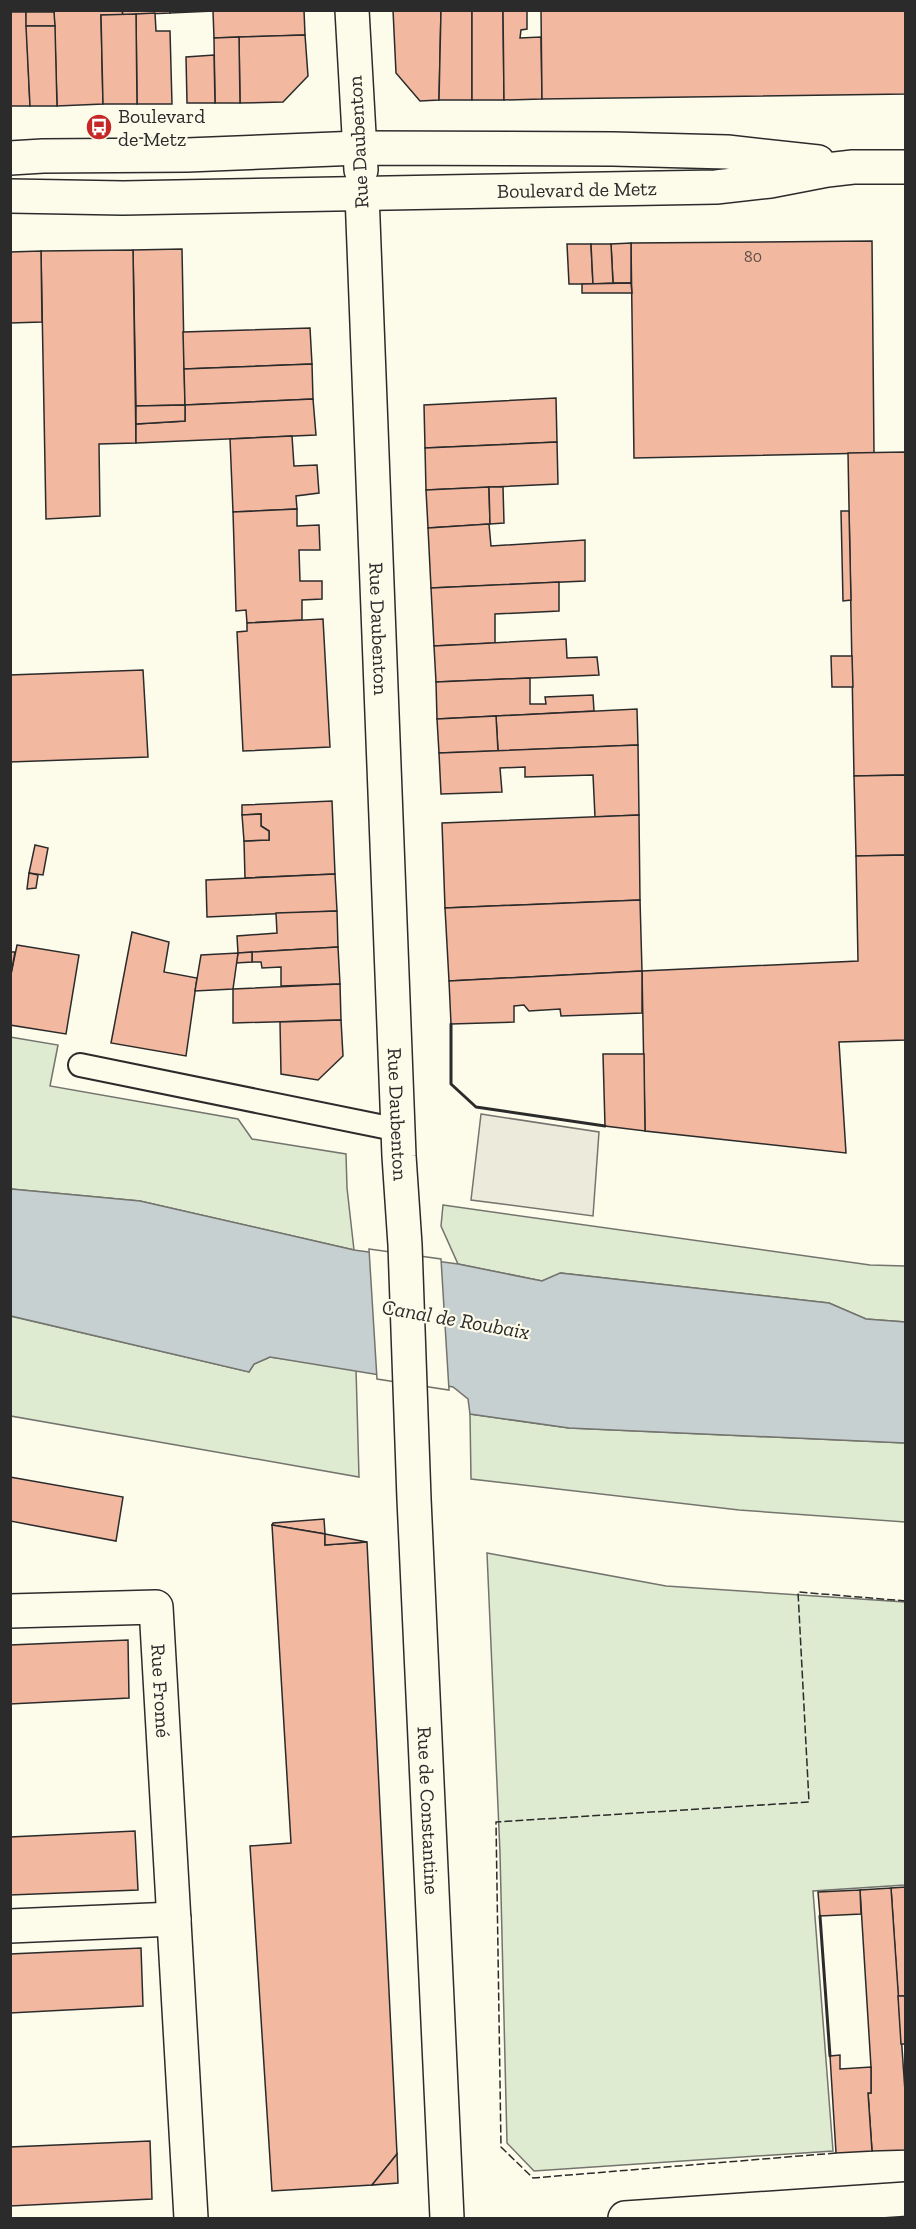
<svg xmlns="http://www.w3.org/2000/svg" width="916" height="2229" viewBox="0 0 916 2229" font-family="'Zilla Slab',serif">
<rect width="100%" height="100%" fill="#fdfbea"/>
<g fill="#deebd1" stroke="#74746e" stroke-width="1.5">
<polygon points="10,1037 58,1045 50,1086 238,1119 252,1139 346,1154 347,1188 354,1250 140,1201 11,1189"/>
<polygon points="443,1205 870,1265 905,1266 905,1322 866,1319 829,1303 561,1273 542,1281 458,1264 441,1226"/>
<polygon points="10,1316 249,1372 254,1364 270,1357 356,1369 359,1477 11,1416"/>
<polygon points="470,1414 569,1428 905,1443 905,1522 739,1510 471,1479"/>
<polygon points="487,1553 666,1586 905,1602 905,1885 813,1891 833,2151 534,2171 507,2143 500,1853"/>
</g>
<polygon fill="#eceadb" stroke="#74746e" stroke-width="1.5" points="481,1114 599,1132 593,1216 471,1200"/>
<polygon fill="#c7d0d0" stroke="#74746e" stroke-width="1.5" points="11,1189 140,1201 354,1250 458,1264 542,1281 560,1273 829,1303 866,1319 905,1322 905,1443 569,1428 470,1414 468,1399 453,1387 270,1357 254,1364 249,1372 11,1316"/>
<polygon fill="#fdfbea" stroke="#74746e" stroke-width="1.5" points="369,1249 441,1259 449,1390 377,1379"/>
<g fill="#f2b8a0" stroke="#2b2b2b" stroke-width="1.5">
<polygon points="54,10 122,10 123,15 101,15 103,104 57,106"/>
<polygon points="122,10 170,10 170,13 123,15"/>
<polygon points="170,10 213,10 213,11 170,13"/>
<polygon points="304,10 305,35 214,38 213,11"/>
<polygon points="393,10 441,10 439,100 420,101 396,73"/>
<polygon points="441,10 472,10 472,100 439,100"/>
<polygon points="472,10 503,10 504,100 472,100"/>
<polygon points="503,10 527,10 527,29 521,30 520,38 541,37 542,99 504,100"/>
<polygon points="541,10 906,10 906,94 542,99"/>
<polygon points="10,12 26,12 30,106 10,106"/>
<polygon points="26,12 54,12 55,26 26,26"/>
<polygon points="155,13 156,31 170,31 172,104 137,104 136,14"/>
<polygon points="136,14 137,104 103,104 101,15"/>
<polygon points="26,26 55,26 57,106 30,106"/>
<polygon points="305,35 308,76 283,102 240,103 239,37"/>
<polygon points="239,37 240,103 215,103 214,38"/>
<polygon points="214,55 215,103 187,103 186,57"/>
<polygon points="872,241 874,453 634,458 631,243"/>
<polygon points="631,243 631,283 613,283 611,244"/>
<polygon points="567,244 591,244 593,284 569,284"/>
<polygon points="591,244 611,244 613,283 593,284"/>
<polygon points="182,249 185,405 136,406 133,250"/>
<polygon points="133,250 136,443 99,444 100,516 46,519 41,251"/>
<polygon points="41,251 42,322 10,323 10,252"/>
<polygon points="631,283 632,293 582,293 582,284"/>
<polygon points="310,328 312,364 184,369 183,332"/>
<polygon points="312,364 313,399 185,405 184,369"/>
<polygon points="556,398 557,442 425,448 424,405"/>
<polygon points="313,399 316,435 136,443 136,424 185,421 185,405"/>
<polygon points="185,405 185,421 136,424 136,406"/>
<polygon points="292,436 294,466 317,465 319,493 296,496 297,509 233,512 230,439"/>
<polygon points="557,442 558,484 426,490 425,448"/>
<polygon points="906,452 906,775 854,776 848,453"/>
<polygon points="489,487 490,524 428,528 426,490"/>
<polygon points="489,487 503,487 504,523 490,524"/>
<polygon points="297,509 297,526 319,525 320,550 299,550 300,581 322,581 322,599 302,600 302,620 247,623 246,610 236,611 233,512"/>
<polygon points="841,511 849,511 851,600 843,601"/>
<polygon points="489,524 491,546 585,540 585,581 431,588 428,528"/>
<polygon points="559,582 559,611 495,614 495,643 434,646 431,588"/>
<polygon points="323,619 330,747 243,751 237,632 247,631 247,623"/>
<polygon points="566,639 567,658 597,657 599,675 436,682 434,646"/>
<polygon points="831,656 852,656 853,687 832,687"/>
<polygon points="143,670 148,757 10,762 10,675"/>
<polygon points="530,678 530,704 546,704 545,697 593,695 594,711 437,719 436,682"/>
<polygon points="637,709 638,745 498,751 496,716"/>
<polygon points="496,716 498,751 439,753 437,719"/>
<polygon points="638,745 639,815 595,817 593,775 525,777 525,767 500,768 502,792 441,794 439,753"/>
<polygon points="906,775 906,855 856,856 854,776"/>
<polygon points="332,801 335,874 245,878 244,841 269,840 269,831 261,826 261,814 242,815 242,805"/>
<polygon points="261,814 261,826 269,831 269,840 244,841 242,815"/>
<polygon points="639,815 640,900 445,908 442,823"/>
<polygon points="35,845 48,848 43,875 29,873"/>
<polygon points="906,855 906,1040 839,1042 846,1153 645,1131 642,971 858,961 856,856"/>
<polygon points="29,873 38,875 36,888 27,889"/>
<polygon points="335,874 337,911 207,917 206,880"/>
<polygon points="640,900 642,971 449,981 445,908"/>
<polygon points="337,911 338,947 238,953 237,936 277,933 276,913"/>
<polygon points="132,932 169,942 164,972 197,978 186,1056 111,1043"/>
<polygon points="17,945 79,955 66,1034 10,1025 10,979"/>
<polygon points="338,947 340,984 281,986 281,967 262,968 261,962 252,962 252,952"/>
<polygon points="10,952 15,952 10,979"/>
<polygon points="252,952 252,962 236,963 238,953"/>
<polygon points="238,953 233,989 195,991 201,955"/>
<polygon points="642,971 642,1013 561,1016 560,1009 529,1011 524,1005 514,1006 514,1022 451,1024 449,981"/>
<polygon points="340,984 341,1020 233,1023 233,989"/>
<polygon points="341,1020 343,1056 318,1080 281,1074 280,1022"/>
<polygon points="603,1054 644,1054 645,1131 605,1126"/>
<polygon points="10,1477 123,1497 116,1541 10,1521"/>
<polygon points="324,1519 325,1534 272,1525 273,1523"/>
<polygon points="272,1525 325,1534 325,1545 367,1542 397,2154 372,2185 272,2191 250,1846 291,1843"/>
<polygon points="325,1534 367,1542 325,1545"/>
<polygon points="128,1640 129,1698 10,1704 10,1645"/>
<polygon points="135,1831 138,1890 10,1895 10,1837"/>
<polygon points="906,1887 906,1996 898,1996 891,1888"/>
<polygon points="891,1888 906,2106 906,2150 872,2151 868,2093 871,2093 871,2067 860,1890"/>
<polygon points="860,1890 861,1914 820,1916 818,1892"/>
<polygon points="141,1948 143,2006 10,2013 10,1954"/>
<polygon points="898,1996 906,1996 906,2044 901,2044"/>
<polygon points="840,2055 840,2069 871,2067 871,2093 868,2093 872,2151 836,2153 830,2056"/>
<polygon points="150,2141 152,2199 10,2206 10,2147"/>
<polygon points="397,2154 398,2183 372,2185"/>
</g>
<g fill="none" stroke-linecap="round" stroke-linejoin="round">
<defs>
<polyline id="lane" points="80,1065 399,1130"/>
<g id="street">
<path id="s1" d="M 362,194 L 399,1156 L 405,1245 L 414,1499 L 447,2218"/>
<path id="s2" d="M 10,1611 L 156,1607 L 191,2218"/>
<polyline points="10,1926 174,1919"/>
<polyline points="625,2218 906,2199"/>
</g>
<g id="secondary">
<polyline points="352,10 361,170"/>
<polyline points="10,158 43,156 187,155 359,148 613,149 727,152 818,162"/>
<path id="s3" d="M 10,196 L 123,198 L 716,187 L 770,181 L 827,170 L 853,167 L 906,167"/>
</g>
</defs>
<use href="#lane" stroke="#2b2b2b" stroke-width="26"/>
<use href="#street" stroke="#2b2b2b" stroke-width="36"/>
<use href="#secondary" stroke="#2b2b2b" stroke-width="36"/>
<use href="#lane" stroke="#fdfbea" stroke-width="22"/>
<use href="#street" stroke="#fdfbea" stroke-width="33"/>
<use href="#secondary" stroke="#fdfbea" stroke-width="33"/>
<polyline stroke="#2b2b2b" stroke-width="1.5" stroke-dasharray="8 3" stroke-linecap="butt" points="836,2153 533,2178 501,2147 496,1822 809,1802 798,1592 906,1601"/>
<g stroke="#2b2b2b" stroke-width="3">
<polyline points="451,1024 451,1084 476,1107 605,1126"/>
<polyline points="820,1916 830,2056"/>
</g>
</g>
<defs>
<symbol id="bus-disc" viewBox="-11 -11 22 22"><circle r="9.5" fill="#c62828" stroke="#fdfbea"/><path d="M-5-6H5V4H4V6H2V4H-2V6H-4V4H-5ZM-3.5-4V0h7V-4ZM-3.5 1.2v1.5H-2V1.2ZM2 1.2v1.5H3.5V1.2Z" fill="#fff"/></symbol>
</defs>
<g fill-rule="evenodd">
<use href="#bus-disc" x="84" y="112" width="30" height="30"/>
</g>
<g text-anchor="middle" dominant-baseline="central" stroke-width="4.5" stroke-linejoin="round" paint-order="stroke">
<g font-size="16" fill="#5d4e48">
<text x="753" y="256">80</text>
</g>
<g font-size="20" fill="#2b2b2b" stroke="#fdfbea" text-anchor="start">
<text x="118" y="116">Boulevard<tspan x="118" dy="23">de Metz</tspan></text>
</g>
<g font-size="20" fill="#2b2b2b" stroke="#fdfbea">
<text transform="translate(358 142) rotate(-93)">Rue Daubenton</text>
<text stroke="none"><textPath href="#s3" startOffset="567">Boulevard de Metz</textPath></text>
<text stroke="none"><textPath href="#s1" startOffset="435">Rue Daubenton</textPath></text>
<text stroke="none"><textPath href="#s1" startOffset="921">Rue Daubenton</textPath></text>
<text stroke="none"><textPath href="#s2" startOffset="230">Rue Fromé</textPath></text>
<text stroke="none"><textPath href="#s1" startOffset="1618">Rue de Constantine</textPath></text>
</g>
<g font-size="21" font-style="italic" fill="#2b2b2b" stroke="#fdfbea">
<text transform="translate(456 1319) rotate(10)">Canal de Roubaix</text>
</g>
</g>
<rect width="916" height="2229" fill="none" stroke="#2b2b2b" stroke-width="24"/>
</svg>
